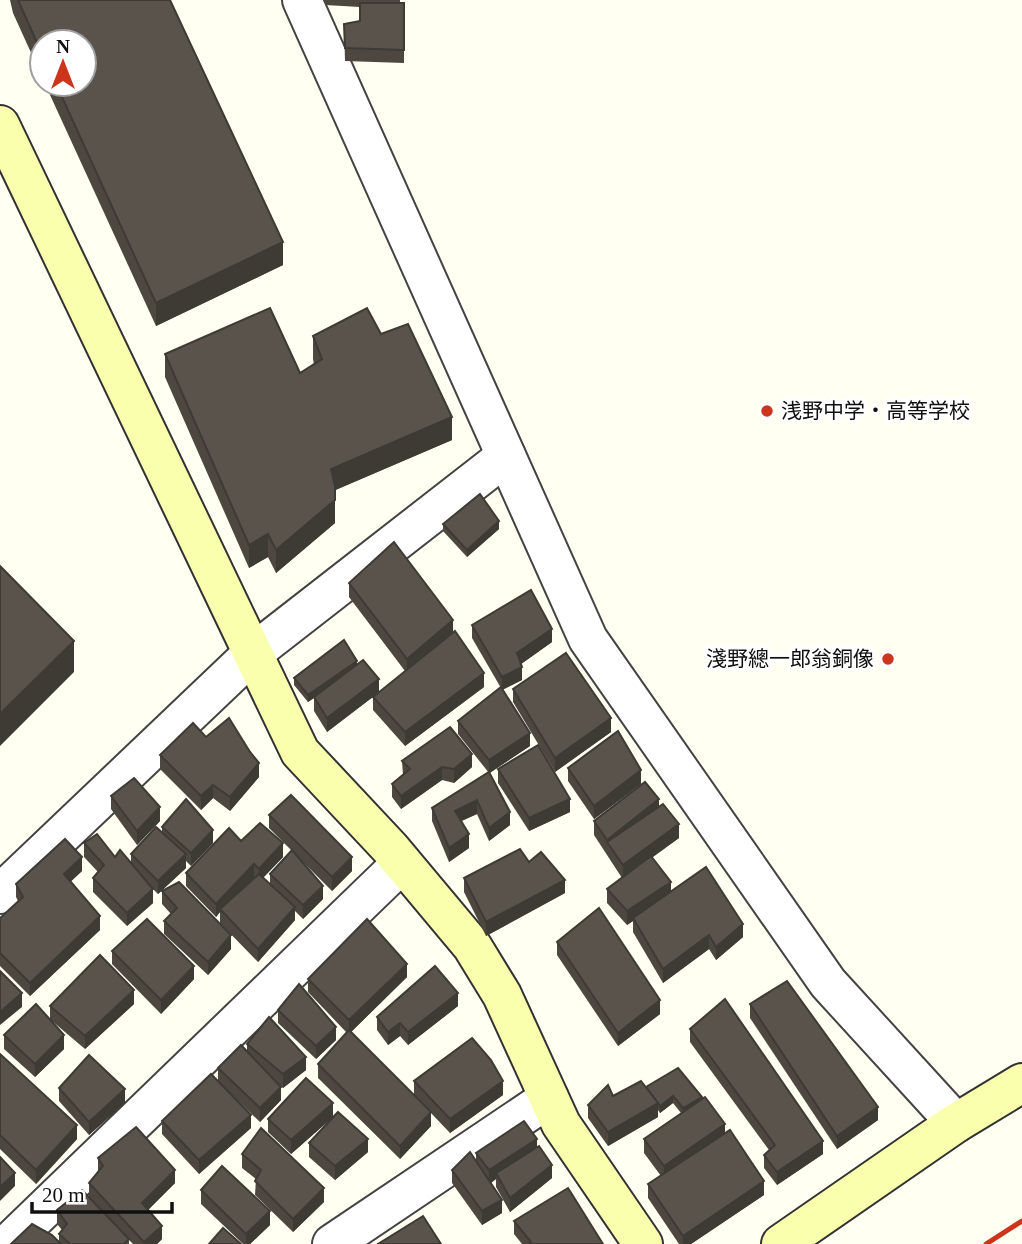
<svg xmlns="http://www.w3.org/2000/svg" width="1022" height="1244" viewBox="0 0 1022 1244" font-family="'Times New Roman','Noto Sans JP',serif">
<rect width="100%" height="100%" fill="#fffff2"/>
<g fill="none" stroke-linecap="round" stroke-linejoin="round">
<defs>
<g id="street">
<polyline points="302,0 588,639 828,983 956,1123"/>
<polyline points="0,894 253,653 506,456"/>
<polyline points="8,1244 402,863"/>
<polyline points="332,1244 549,1098"/>
</g>
<g id="secondary">
<polyline points="0,125 300,752 390,848 472,946 502,995 561,1124 643,1244"/>
<polyline points="781,1244 956,1123 1022,1083"/>
</g>
</defs>
<use href="#street" stroke="#434343" stroke-width="42"/>
<use href="#secondary" stroke="#323232" stroke-width="42"/>
<use href="#street" stroke="#fff" stroke-width="38"/>
<use href="#secondary" stroke="#f9ffad" stroke-width="38"/>
<polyline stroke="#cc341c" stroke-width="5" points="986,1244 1022,1221"/>
</g>
<g fill="#4d4740">
<polygon points="10,0 170,0 283,265 156,326 45,84 84,84 42,42 42,77 13,13"/>
<polygon points="325,0 400,0 400,3 404,3 404,63 345,61 344,24 360,21 360,7 325,5"/>
<polygon points="381,334 452,440 335,490 335,523 276,573 268,557 249,568 165,377 165,354 300,373 314,364 313,359 313,336"/>
<polygon points="443,524 499,529 467,557 443,531"/>
<polygon points="349,583 453,633 484,687 405,746 373,710 373,697 327,732 314,711 314,698 308,702 294,685 294,678 357,665 379,692 405,671 349,597"/>
<polygon points="472,625 552,642 521,664 522,680 502,690 530,746 490,773 510,825 489,841 477,814 461,821 469,848 449,862 432,821 432,808 489,773 458,734 458,721 501,688 472,638"/>
<polygon points="513,689 611,732 555,772 513,702"/>
<polygon points="206,737 259,777 230,811 213,798 201,810 160,769 160,755"/>
<polygon points="402,761 472,767 454,783 442,780 401,809 392,797 392,784 403,775"/>
<polygon points="568,768 641,784 594,819 568,781"/>
<polygon points="498,769 570,812 529,831 498,783"/>
<polygon points="111,796 160,821 137,845 111,809"/>
<polygon points="659,807 679,838 652,857 671,892 743,937 716,960 709,949 663,983 633,932 633,921 627,925 607,903 607,889 622,878 594,835 594,821"/>
<polygon points="269,815 352,871 332,891 299,858 323,899 303,919 295,911 295,920 258,962 220,923 220,912 216,917 186,886 186,873 241,841 283,857 263,878 270,884 270,874 292,851 269,828"/>
<polygon points="162,827 213,843 191,866 186,861 186,868 158,894 153,889 153,903 127,926 93,892 93,878 98,872 84,857 84,843 131,864 131,854 162,832"/>
<polygon points="529,862 565,893 486,936 464,892 464,878"/>
<polygon points="82,871 70,882 100,930 30,996 0,966 0,918 18,901 16,897 16,884"/>
<polygon points="162,891 231,949 208,975 164,934 164,921 171,914 162,904"/>
<polygon points="557,942 660,1014 618,1046 557,955"/>
<polygon points="112,951 194,979 161,1014 112,964"/>
<polygon points="407,977 351,1032 414,1095 414,1081 503,1095 450,1133 431,1113 431,1126 400,1159 318,1078 318,1064 347,1033 308,992 308,979"/>
<polygon points="134,1004 85,1049 52,1021 64,1049 35,1077 4,1049 4,1035 50,1020 50,1006"/>
<polygon points="750,1004 878,1120 837,1149 750,1018"/>
<polygon points="458,1006 408,1045 400,1036 388,1045 377,1030 377,1017"/>
<polygon points="278,1010 336,1040 316,1059 278,1023"/>
<polygon points="690,1029 823,1154 777,1185 764,1168 764,1155 769,1150 690,1042"/>
<polygon points="247,1044 306,1070 283,1088 278,1084 281,1100 260,1122 228,1091 251,1128 199,1174 162,1134 162,1121 218,1081 218,1068 247,1052"/>
<polygon points="0,1054 77,1139 36,1184 0,1149"/>
<polygon points="646,1087 702,1099 764,1195 691,1244 679,1244 648,1198 648,1184 661,1176 644,1153 644,1139 681,1113 673,1103 660,1113 658,1110 658,1117 608,1146 588,1118 588,1105 613,1096"/>
<polygon points="59,1088 125,1103 89,1135 59,1101"/>
<polygon points="333,1117 291,1154 268,1132 268,1119"/>
<polygon points="309,1143 368,1152 335,1180 309,1157"/>
<polygon points="537,1148 552,1178 510,1212 496,1187 496,1179 491,1183 502,1213 482,1225 452,1183 452,1170 476,1161 476,1153"/>
<polygon points="242,1154 324,1202 293,1232 255,1195 256,1179 242,1168"/>
<polygon points="98,1158 175,1183 148,1210 162,1239 157,1244 133,1244 129,1240 129,1244 11,1244 59,1241 59,1234 62,1230 57,1224 57,1210 89,1197 89,1183 98,1172"/>
<polygon points="201,1190 270,1225 250,1244 243,1244 201,1204"/>
<polygon points="514,1221 603,1244 522,1244 514,1234"/>
</g>
<g fill="#3e3a34">
<polygon points="283,242 283,265 156,326 156,303"/>
<polygon points="452,417 452,440 331,492 331,469"/>
<polygon points="335,500 335,523 276,573 276,550"/>
<polygon points="499,521 499,529 467,557 467,550"/>
<polygon points="268,534 268,557 249,568 249,545"/>
<polygon points="453,620 453,634 407,672 407,659"/>
<polygon points="552,629 552,642 517,667 517,653"/>
<polygon points="74,641 74,672 0,746 0,714"/>
<polygon points="357,661 357,668 308,702 308,695"/>
<polygon points="522,667 522,680 502,690 502,677"/>
<polygon points="484,673 484,687 405,746 405,732"/>
<polygon points="379,679 379,692 327,732 327,718"/>
<polygon points="611,718 611,732 555,772 555,758"/>
<polygon points="530,733 530,746 489,773 489,760"/>
<polygon points="472,754 472,767 454,783 454,769"/>
<polygon points="259,763 259,777 230,811 230,797"/>
<polygon points="442,767 442,780 401,809 401,796"/>
<polygon points="641,770 641,784 594,819 594,806"/>
<polygon points="213,785 213,798 201,810 201,796"/>
<polygon points="570,799 570,812 529,831 529,818"/>
<polygon points="659,799 659,812 607,842 607,853 607,840"/>
<polygon points="477,800 477,814 455,824 455,811"/>
<polygon points="160,807 160,821 137,845 137,831"/>
<polygon points="510,812 510,825 489,841 489,828"/>
<polygon points="679,824 679,838 623,879 623,865"/>
<polygon points="213,830 213,843 191,866 191,853"/>
<polygon points="469,834 469,848 449,862 449,848"/>
<polygon points="283,843 283,857 259,882 259,869"/>
<polygon points="186,854 186,868 158,894 158,881"/>
<polygon points="82,857 82,871 64,888 64,874"/>
<polygon points="352,857 352,871 332,891 332,877"/>
<polygon points="254,864 254,877 222,911 220,909 220,912 216,917 216,904"/>
<polygon points="565,880 565,893 486,936 486,922"/>
<polygon points="671,882 671,896 633,918 633,921 627,925 627,911"/>
<polygon points="323,886 323,899 303,919 303,905"/>
<polygon points="153,889 153,903 127,926 127,913"/>
<polygon points="295,907 295,920 258,962 258,949"/>
<polygon points="100,916 100,930 30,996 30,983"/>
<polygon points="743,924 743,937 716,960 716,947"/>
<polygon points="231,935 231,949 208,975 208,962"/>
<polygon points="709,935 709,949 663,983 663,969"/>
<polygon points="407,964 407,977 349,1034 349,1020"/>
<polygon points="194,966 194,979 161,1014 161,1000"/>
<polygon points="134,990 134,1004 85,1049 85,1036"/>
<polygon points="22,993 22,1007 0,1025 0,1012"/>
<polygon points="458,993 458,1006 408,1045 408,1032"/>
<polygon points="660,1000 660,1014 618,1046 618,1033"/>
<polygon points="400,1023 400,1036 388,1045 388,1032"/>
<polygon points="336,1027 336,1040 316,1059 316,1046"/>
<polygon points="64,1035 64,1049 35,1077 35,1064"/>
<polygon points="306,1057 306,1070 283,1088 283,1074"/>
<polygon points="503,1081 503,1095 450,1133 450,1119"/>
<polygon points="281,1087 281,1100 260,1122 260,1108"/>
<polygon points="125,1089 125,1103 89,1135 89,1122"/>
<polygon points="673,1096 673,1103 660,1113 660,1106"/>
<polygon points="702,1097 702,1104 683,1115 683,1108"/>
<polygon points="333,1103 333,1117 291,1154 291,1140"/>
<polygon points="658,1103 658,1117 608,1146 608,1132"/>
<polygon points="878,1107 878,1120 837,1149 837,1136"/>
<polygon points="431,1112 431,1126 400,1159 400,1146"/>
<polygon points="251,1115 251,1128 199,1174 199,1160"/>
<polygon points="725,1124 725,1137 664,1179 664,1166"/>
<polygon points="77,1125 77,1139 36,1184 36,1170"/>
<polygon points="368,1139 368,1152 335,1180 335,1166"/>
<polygon points="537,1139 537,1153 496,1173 496,1179 489,1184 489,1170"/>
<polygon points="823,1141 823,1154 777,1185 777,1172"/>
<polygon points="552,1165 552,1178 510,1212 510,1198"/>
<polygon points="175,1170 175,1183 142,1216 142,1203"/>
<polygon points="15,1173 15,1186 0,1201 0,1187"/>
<polygon points="764,1181 764,1195 691,1244 683,1244 683,1236"/>
<polygon points="324,1188 324,1202 293,1232 293,1219"/>
<polygon points="502,1200 502,1213 482,1225 482,1211"/>
<polygon points="270,1211 270,1225 250,1244 246,1244 246,1234"/>
<polygon points="162,1226 162,1239 157,1244 144,1244 144,1242"/>
</g>
<g fill="#59534b" stroke="#3e3a34" stroke-width="2">
<polygon points="18,0 170,0 283,242 156,303 56,84 84,84 84,42 42,42 42,54"/>
<polygon points="360,3 404,3 404,50 345,48 344,24 360,21"/>
<polygon points="270,308 300,373 322,359 313,336 367,308 381,334 408,324 452,417 331,469 335,486 335,500 276,550 268,534 249,545 165,354"/>
<polygon points="480,494 499,521 467,550 443,524"/>
<polygon points="394,542 453,620 407,659 349,583"/>
<polygon points="0,566 74,641 0,714"/>
<polygon points="531,590 552,629 517,653 522,667 502,677 472,625"/>
<polygon points="455,631 484,673 405,732 373,697"/>
<polygon points="344,640 357,661 308,695 294,678"/>
<polygon points="566,653 611,718 555,758 513,689"/>
<polygon points="363,660 379,679 327,718 314,697"/>
<polygon points="501,687 530,733 489,760 458,721"/>
<polygon points="229,718 250,752 259,763 230,797 213,785 201,796 160,755 193,723 206,737"/>
<polygon points="450,727 472,754 454,769 442,767 401,796 392,784 410,769 402,761"/>
<polygon points="618,731 641,770 594,806 568,768"/>
<polygon points="538,745 570,799 529,818 498,769"/>
<polygon points="489,772 510,812 489,828 477,800 455,811 469,834 449,848 432,808"/>
<polygon points="134,778 160,807 137,831 111,796"/>
<polygon points="645,782 659,799 607,840 594,821"/>
<polygon points="291,795 352,857 332,877 269,815"/>
<polygon points="186,799 213,830 191,853 162,827"/>
<polygon points="663,804 679,824 623,865 607,842"/>
<polygon points="260,823 283,843 259,869 254,864 216,904 186,873 229,828 241,841"/>
<polygon points="156,827 186,854 158,881 131,854"/>
<polygon points="97,834 115,857 120,850 153,889 127,913 93,878 104,865 84,843"/>
<polygon points="65,839 82,857 64,874 100,916 30,983 0,953 0,918 23,897 16,884"/>
<polygon points="520,849 529,862 541,852 565,880 486,922 464,878"/>
<polygon points="292,850 323,886 303,905 270,874"/>
<polygon points="651,856 671,882 627,911 607,889"/>
<polygon points="706,867 743,924 716,947 709,935 663,969 633,918"/>
<polygon points="259,874 295,907 258,949 220,909"/>
<polygon points="179,882 231,935 208,962 164,921 177,908 162,891"/>
<polygon points="599,908 660,1000 618,1033 557,942"/>
<polygon points="147,919 194,966 161,1000 112,951"/>
<polygon points="367,919 407,964 349,1020 308,979"/>
<polygon points="100,955 134,990 85,1036 50,1006"/>
<polygon points="435,966 458,993 408,1032 400,1023 388,1032 377,1017"/>
<polygon points="0,971 22,993 0,1012"/>
<polygon points="787,981 878,1107 837,1136 750,1004"/>
<polygon points="299,984 336,1027 316,1046 278,1010"/>
<polygon points="725,999 823,1141 777,1172 764,1155 775,1145 690,1029"/>
<polygon points="36,1004 64,1035 35,1064 4,1035"/>
<polygon points="269,1017 306,1057 283,1074 247,1044"/>
<polygon points="349,1030 431,1112 400,1146 318,1064"/>
<polygon points="472,1038 491,1060 503,1081 450,1119 414,1081"/>
<polygon points="241,1045 281,1087 260,1108 218,1068"/>
<polygon points="0,1054 77,1125 36,1170 0,1135"/>
<polygon points="89,1055 125,1089 89,1122 59,1088"/>
<polygon points="678,1068 702,1097 683,1108 673,1096 660,1106 646,1087"/>
<polygon points="211,1074 251,1115 199,1160 162,1121"/>
<polygon points="306,1078 333,1103 291,1140 268,1119"/>
<polygon points="641,1081 658,1103 608,1132 588,1105 608,1085 613,1096"/>
<polygon points="705,1097 725,1124 664,1166 644,1139"/>
<polygon points="338,1112 368,1139 335,1166 309,1143"/>
<polygon points="524,1121 537,1139 489,1170 476,1153"/>
<polygon points="136,1127 175,1170 142,1203 162,1226 144,1242 89,1183 103,1166 98,1158"/>
<polygon points="261,1128 324,1188 293,1219 255,1181 261,1170 242,1154"/>
<polygon points="730,1130 764,1181 683,1236 648,1184"/>
<polygon points="539,1146 552,1165 510,1198 496,1173"/>
<polygon points="470,1152 502,1200 482,1211 452,1170"/>
<polygon points="0,1157 15,1173 0,1187"/>
<polygon points="222,1166 270,1211 246,1234 201,1190"/>
<polygon points="568,1188 603,1244 529,1244 531,1242 514,1221"/>
<polygon points="82,1190 129,1239 124,1244 70,1244 59,1234 67,1224 57,1210"/>
<polygon points="423,1216 441,1244 378,1244"/>
<polygon points="32,1224 52,1235 61,1244 11,1244"/>
<polygon points="223,1228 241,1244 209,1244"/>
</g>
<g fill="#cc341c" stroke="#fff" stroke-width="2.5">
<circle cx="767" cy="411" r="7"/>
<circle cx="888" cy="659" r="7"/>
</g>
<g text-anchor="middle" dominant-baseline="central" stroke-width="7" stroke-linejoin="round" paint-order="stroke">
<g font-size="21" fill="#101010" stroke="#fff" text-anchor="start">
<text x="781" y="411">浅野中学・高等学校</text>
<text x="874" y="659" text-anchor="end">淺野總一郎翁銅像</text>
</g>
</g>
<g transform="translate(63 63)"><circle r="33" fill="#ffffff" stroke="#9f9f9f" stroke-width="2"/>
<path d="M0-5L12 26L0 18L-12 26Z" fill="#cc341c"/>
<text y="-10" font-size="19" font-weight="bold" text-anchor="middle" fill="#101010">N</text>
</g>
<path d="M32 1202v10h140v-10" fill="none" stroke="#101010" stroke-width="3.5"/>
<text x="42" y="1202" font-size="21" fill="#101010" stroke="#ffffff" stroke-width="5" paint-order="stroke">20 m</text>
</svg>
